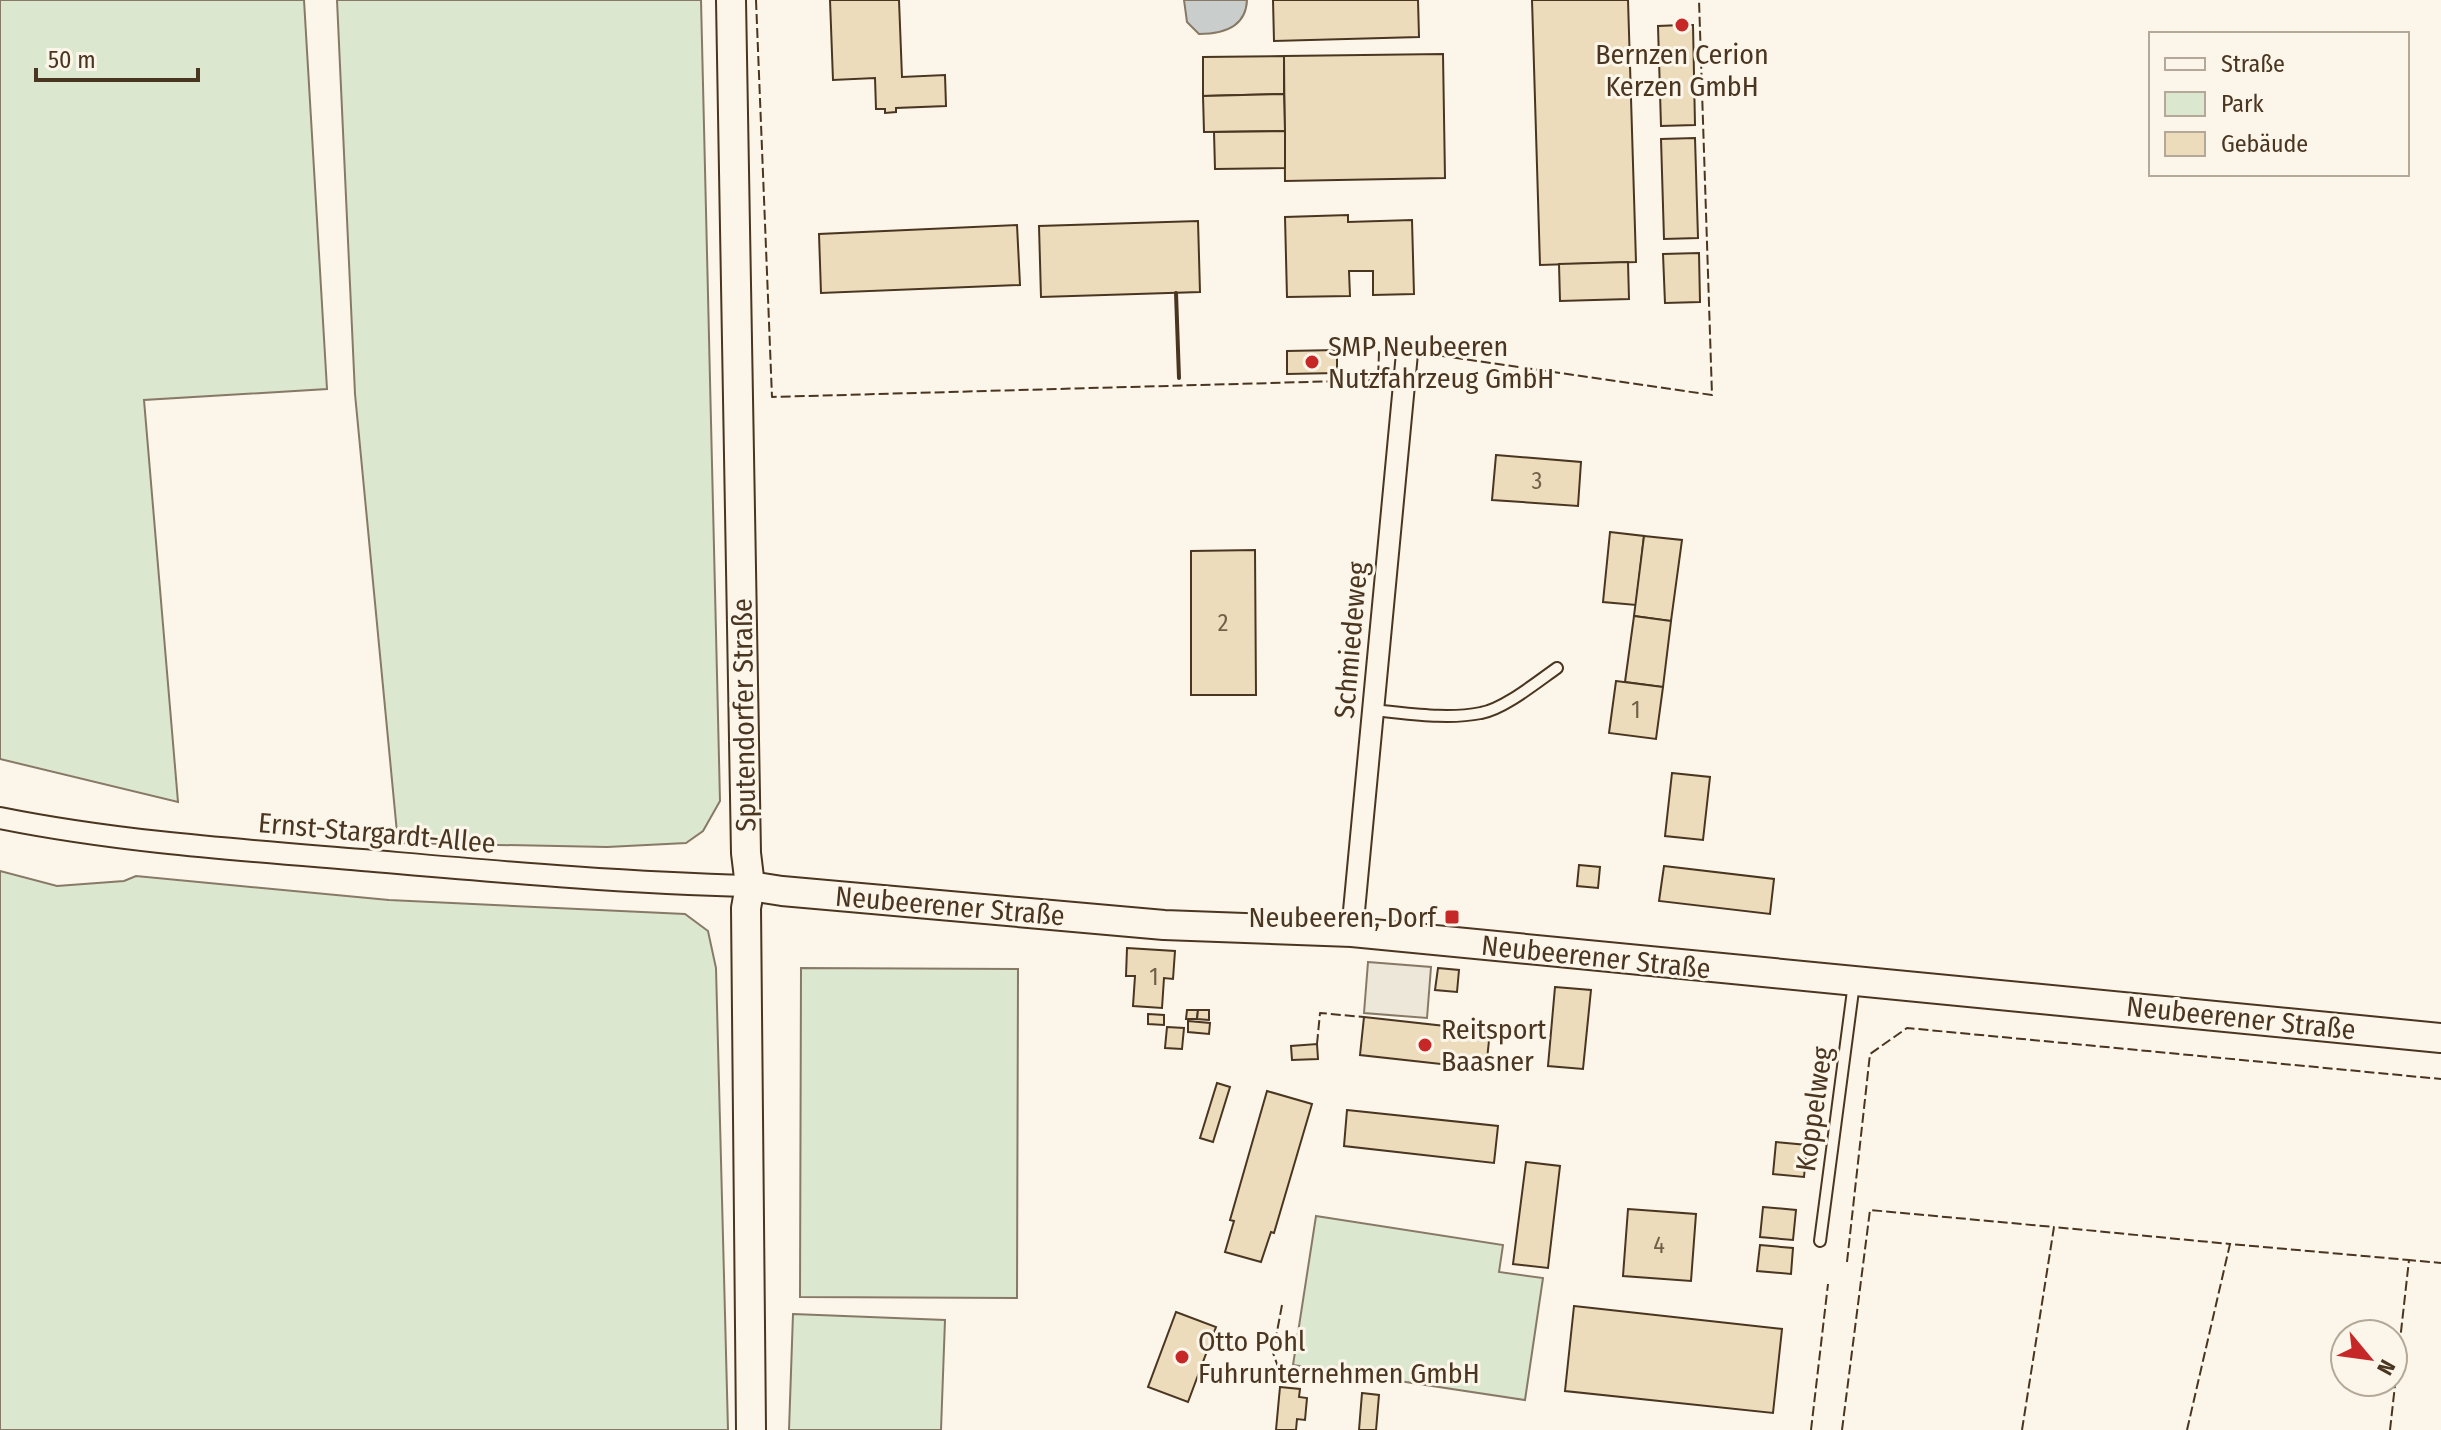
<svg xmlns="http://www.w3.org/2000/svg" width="2441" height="1430" viewBox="0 0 2441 1430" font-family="'Fira Sans Condensed',sans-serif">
<rect width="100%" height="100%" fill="#fbf6e9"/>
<g fill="#dce7d0" stroke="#887966" stroke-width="2">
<polygon points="0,0 304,0 327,389 144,400 178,802 0,759"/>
<polygon points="337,0 701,0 720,801 703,831 686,843 607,847 398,843 355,394"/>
<polygon points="0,871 57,886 124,881 136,876 389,900 685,914 708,931 716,968 728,1430 0,1430"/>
<polygon points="801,968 1018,969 1017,1298 800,1297"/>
<polygon points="1316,1216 1503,1245 1499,1272 1543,1278 1525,1400 1293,1365"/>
<polygon points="793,1314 945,1320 941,1430 789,1430"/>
</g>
<polygon fill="#ede7d9" stroke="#887966" stroke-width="2" points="1368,962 1431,967 1427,1018 1364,1013"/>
<path fill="#c9cecd" stroke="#887966" stroke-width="2" d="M 1184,0 L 1247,0 C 1246,27 1223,34 1199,34 L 1187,22 Z"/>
<g fill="#ecdcbc" stroke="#4a3520" stroke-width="2">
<polygon points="830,0 899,0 902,77 945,75 946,106 896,108 896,112 885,113 885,109 876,109 875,78 833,80"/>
<polygon points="1273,0 1418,0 1419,37 1274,41"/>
<polygon points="1532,0 1628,0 1636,262 1540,265"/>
<polygon points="1682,25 1693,25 1695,125 1661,126 1658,26"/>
<polygon points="1443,54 1445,178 1285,181 1284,56"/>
<polygon points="1284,56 1284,94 1203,96 1203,57"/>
<polygon points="1284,94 1285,131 1204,132 1203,96"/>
<polygon points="1285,131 1285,168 1215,169 1214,132"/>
<polygon points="1695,138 1698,238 1664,239 1661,139"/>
<polygon points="1348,215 1348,222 1412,220 1414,294 1373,295 1373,271 1349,271 1350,296 1287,297 1285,217"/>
<polygon points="1198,221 1200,292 1041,297 1039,226"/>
<polygon points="1017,225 1020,285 821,293 819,234"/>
<polygon points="1699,253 1700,302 1665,303 1663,254"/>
<polygon points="1628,262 1629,299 1560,301 1559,264"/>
<polygon points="1337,350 1337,373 1287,374 1287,351"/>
<polygon points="1496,455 1581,462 1578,506 1492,500"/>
<polygon points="1610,532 1644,536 1636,605 1603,602"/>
<polygon points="1644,536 1682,540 1671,621 1634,616"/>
<polygon points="1255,550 1256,695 1191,695 1191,551"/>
<polygon points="1634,616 1671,621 1663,687 1625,682"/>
<polygon points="1616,681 1663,687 1656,739 1609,733"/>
<polygon points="1672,773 1710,777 1703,840 1665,836"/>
<polygon points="1579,865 1600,867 1598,888 1577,886"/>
<polygon points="1664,866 1774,879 1770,914 1659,901"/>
<polygon points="1127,948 1175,951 1173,979 1164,978 1162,1008 1133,1006 1135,976 1126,976"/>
<polygon points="1438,968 1459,970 1457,992 1435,990"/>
<polygon points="1555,987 1591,990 1583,1069 1548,1066"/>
<polygon points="1187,1010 1198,1010 1197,1019 1186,1019"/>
<polygon points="1198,1010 1209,1010 1209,1020 1197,1019"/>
<polygon points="1148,1014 1164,1015 1164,1025 1148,1024"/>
<polygon points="1364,1017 1490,1031 1486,1069 1360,1055"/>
<polygon points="1188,1021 1210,1023 1209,1034 1188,1032"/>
<polygon points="1167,1027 1184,1028 1182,1049 1165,1048"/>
<polygon points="1317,1044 1318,1059 1292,1060 1291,1046"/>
<polygon points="1217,1083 1230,1087 1213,1142 1200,1138"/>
<polygon points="1267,1091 1312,1104 1274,1233 1271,1232 1261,1262 1225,1252 1234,1221 1230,1220"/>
<polygon points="1347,1110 1498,1126 1494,1163 1344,1146"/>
<polygon points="1776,1142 1807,1145 1804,1177 1773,1174"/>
<polygon points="1526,1162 1560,1166 1548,1268 1513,1264"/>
<polygon points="1763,1207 1796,1210 1793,1240 1760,1237"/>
<polygon points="1628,1209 1696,1214 1691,1281 1623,1276"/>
<polygon points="1760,1245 1793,1248 1791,1274 1757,1271"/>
<polygon points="1574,1306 1782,1329 1773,1413 1565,1391"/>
<polygon points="1176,1312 1216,1327 1188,1402 1148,1387"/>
<polygon points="1280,1387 1300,1389 1299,1397 1307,1398 1305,1420 1297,1419 1296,1430 1276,1430"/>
<polygon points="1362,1393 1379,1395 1376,1430 1359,1430"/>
</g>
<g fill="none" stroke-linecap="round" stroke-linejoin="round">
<defs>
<g id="lane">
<path d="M 1372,710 C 1407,713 1446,720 1481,713 C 1504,709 1537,682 1557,668"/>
<polyline points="1820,1241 1854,983"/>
</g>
<g id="street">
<path d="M 0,818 C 119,842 241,850 362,860 C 491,871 621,883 750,886"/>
<polyline points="1352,932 1407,353"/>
</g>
<g id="secondary">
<polyline points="731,0 746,853 750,886 746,908 751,1430"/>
<polyline points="750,886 782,891 1164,925 1352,932 2441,1038"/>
</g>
</defs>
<use href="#lane" stroke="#4a3520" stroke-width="14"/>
<use href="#street" stroke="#4a3520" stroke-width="24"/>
<use href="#secondary" stroke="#4a3520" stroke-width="32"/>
<use href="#lane" stroke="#fbf6e9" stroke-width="10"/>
<use href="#street" stroke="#fbf6e9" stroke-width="20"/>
<use href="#secondary" stroke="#fbf6e9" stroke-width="28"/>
<g stroke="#4a3520" stroke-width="2" stroke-dasharray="10 4" stroke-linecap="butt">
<polyline points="756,0 772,397 1378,380 1379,352 1422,353 1712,395 1699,0"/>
<polyline points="1317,1044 1320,1013 1364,1017"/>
<polyline points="1847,1262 1870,1054 1907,1028 2441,1079"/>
<polyline points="1282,1305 1273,1353 1284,1383"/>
<polyline points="1811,1430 1828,1284"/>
<polyline points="1842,1430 1870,1210 2054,1227"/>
<polyline points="2022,1430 2054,1227 2230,1244"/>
<polyline points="2187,1430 2230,1244 2409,1260"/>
<polyline points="2390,1430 2409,1260 2441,1263"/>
</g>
<polyline stroke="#4a3520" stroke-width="4" points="1176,293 1179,378"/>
</g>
<g fill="#c62828" stroke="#fbf6e9" stroke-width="3">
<circle cx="1682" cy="25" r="8"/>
<circle cx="1312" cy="362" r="8"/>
<rect x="1444" y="909" width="16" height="16" rx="4"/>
<circle cx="1425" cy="1045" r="8"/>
<circle cx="1182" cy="1357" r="8"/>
</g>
<g text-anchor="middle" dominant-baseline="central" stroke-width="6" stroke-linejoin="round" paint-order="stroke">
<g font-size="24" fill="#725f47">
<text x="1537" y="481">3</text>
<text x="1223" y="623">2</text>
<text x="1636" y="710">1</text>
<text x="1154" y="977">1</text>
<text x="1659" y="1245">4</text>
</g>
<g font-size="28" fill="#4a3520" stroke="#fbf6e9" text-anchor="start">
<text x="1682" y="54" text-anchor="middle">Bernzen Cerion<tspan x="1682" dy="32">Kerzen GmbH</tspan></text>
<text x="1328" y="346">SMP Neubeeren<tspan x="1328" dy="32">Nutzfahrzeug GmbH</tspan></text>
<text x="1436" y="917" text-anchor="end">Neubeeren, Dorf</text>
<text x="1441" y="1029">Reitsport<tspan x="1441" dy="32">Baasner</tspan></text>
<text x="1198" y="1341">Otto Pohl<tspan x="1198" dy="32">Fuhrunternehmen GmbH</tspan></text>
</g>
<g font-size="28" fill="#4a3520" stroke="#fbf6e9">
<text transform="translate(1351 640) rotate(-85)">Schmiedeweg</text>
<text transform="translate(744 715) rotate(-91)">Sputendorfer Straße</text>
<text transform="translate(377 833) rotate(5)">Ernst-Stargardt-Allee</text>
<text transform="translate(950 906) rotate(5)">Neubeerener Straße</text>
<text transform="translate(1596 957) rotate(6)">Neubeerener Straße</text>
<text transform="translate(2241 1018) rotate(6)">Neubeerener Straße</text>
<text transform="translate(1814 1109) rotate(-82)">Koppelweg</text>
</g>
</g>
<rect x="2149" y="32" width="260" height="144" fill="#fbf6e9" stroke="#b4a999" stroke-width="2"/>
<rect x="2165" y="58" width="40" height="12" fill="#fbf6e9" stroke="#b4a999" stroke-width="2"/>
<text x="2221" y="72" font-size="24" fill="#4a3520">Straße</text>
<rect x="2165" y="92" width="40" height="24" fill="#dce7d0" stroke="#b4a999" stroke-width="2"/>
<text x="2221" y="112" font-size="24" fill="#4a3520">Park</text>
<rect x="2165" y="132" width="40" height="24" fill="#ecdcbc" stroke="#b4a999" stroke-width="2"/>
<text x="2221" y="152" font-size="24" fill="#4a3520">Gebäude</text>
<g transform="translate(2369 1358) rotate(119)"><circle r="38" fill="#fbf6e9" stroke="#b4a999" stroke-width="2"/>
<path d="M0-6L14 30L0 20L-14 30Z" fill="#c62828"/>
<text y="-12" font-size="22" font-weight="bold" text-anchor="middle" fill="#4a3520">N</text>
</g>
<path d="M36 68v12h162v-12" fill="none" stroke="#4a3520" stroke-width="4"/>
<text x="48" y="68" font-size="24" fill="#4a3520" stroke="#fbf6e9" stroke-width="6" paint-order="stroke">50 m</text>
</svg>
